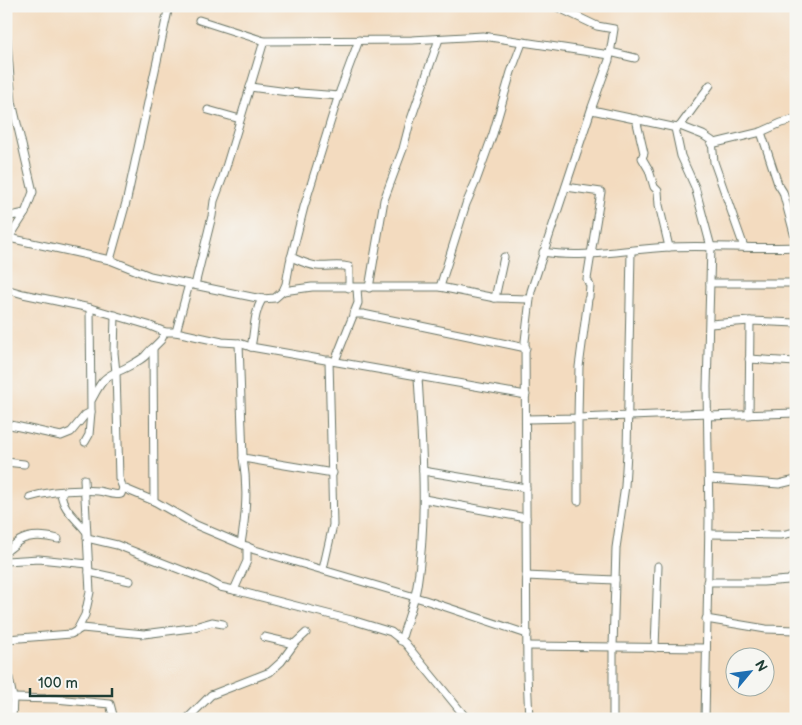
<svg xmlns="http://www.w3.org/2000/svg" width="802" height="725" viewBox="0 0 802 725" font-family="'Balsamiq Sans',sans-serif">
<rect width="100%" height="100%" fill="#f6f6f2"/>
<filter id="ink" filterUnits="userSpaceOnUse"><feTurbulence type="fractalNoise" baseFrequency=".02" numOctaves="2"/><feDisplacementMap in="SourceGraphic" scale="10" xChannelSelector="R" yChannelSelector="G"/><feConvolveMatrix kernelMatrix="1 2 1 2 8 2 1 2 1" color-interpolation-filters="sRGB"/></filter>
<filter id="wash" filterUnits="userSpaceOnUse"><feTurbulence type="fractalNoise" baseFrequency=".0096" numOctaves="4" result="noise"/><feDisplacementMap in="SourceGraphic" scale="20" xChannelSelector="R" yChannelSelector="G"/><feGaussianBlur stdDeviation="1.12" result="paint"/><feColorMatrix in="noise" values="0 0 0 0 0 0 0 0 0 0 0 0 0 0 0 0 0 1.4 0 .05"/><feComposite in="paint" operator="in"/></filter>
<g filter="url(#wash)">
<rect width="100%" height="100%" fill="#f3dbbf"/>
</g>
<g filter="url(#ink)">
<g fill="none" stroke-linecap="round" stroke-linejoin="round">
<defs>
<g id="minor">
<polyline points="199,20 264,41 412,40 483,36 610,55"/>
<polyline points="6,30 12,102 33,192 25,213 7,241"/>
<polyline points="610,52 635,58"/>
<polyline points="250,87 288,92 339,96"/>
<polyline points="208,110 240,119"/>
<polyline points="592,110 677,128 680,126 703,135 712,141 714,162 744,247"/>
<polyline points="636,119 644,153 642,158 649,170 654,187 658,191 659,205 669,247"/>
<polyline points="680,126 710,85"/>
<polyline points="675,128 681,156 695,187 711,247 707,387 709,521 705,719"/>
<polyline points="761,132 778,184 783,192 796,241"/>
<polyline points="711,144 761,132 781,123 796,119"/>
<polyline points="6,217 25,213"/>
<polyline points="9,238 110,260 150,276 262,299 275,298 283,291 286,284 290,262 304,207 340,91 359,40"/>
<path d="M 543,252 C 583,259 628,249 669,247 C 711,245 754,249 796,247"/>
<path d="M 291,257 C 300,261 308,265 317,266 C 329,267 338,264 349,267 L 349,288"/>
<polyline points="110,260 127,199 169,6"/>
<polyline points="710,283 796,283"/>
<polyline points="195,285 212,216 214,201 223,177 264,41"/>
<polyline points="440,287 466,204 476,181 493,134 511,72 522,43"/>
<polyline points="369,288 384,200 403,149 410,122 439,39"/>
<polyline points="6,289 23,294 90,308 148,325 165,332 176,332 222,342 239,343 251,347 526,395"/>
<polyline points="283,291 312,287 440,287 495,298 529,299"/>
<polyline points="495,298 504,257"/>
<polyline points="353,314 363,314 526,348"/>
<polyline points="710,324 750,321 796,323"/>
<polyline points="165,332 161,340 153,348 154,501 196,525 255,550 425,600 527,634"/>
<polyline points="176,332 189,284"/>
<path d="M 239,343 L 243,458 C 248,488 246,514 241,544"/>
<path d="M 251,347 C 255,330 253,315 262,299"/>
<polyline points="749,359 796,362"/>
<polyline points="335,361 358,303 357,288"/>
<path d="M 116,372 C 121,371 141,360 145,356 C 148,353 149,350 153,348"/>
<path d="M 92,399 C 100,385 101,379 116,372"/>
<polyline points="749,415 750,321"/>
<polyline points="708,416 796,413"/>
<polyline points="526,419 578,418 579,367 588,299 589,297 590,286 587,279 601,192 566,187"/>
<polyline points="6,424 61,436 71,432 85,415 91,412 90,308"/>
<polyline points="85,442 89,435 91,412"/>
<polyline points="243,458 333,473"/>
<polyline points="6,462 24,464"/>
<polyline points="423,471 526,488"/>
<polyline points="709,479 779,484 796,480"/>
<polyline points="123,488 154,501"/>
<path d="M 61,493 C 63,510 76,518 86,531"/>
<path d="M 30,497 C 51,491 76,489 98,491 C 107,492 112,496 121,494 L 123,488 L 119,478 L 116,372 L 114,353 L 115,315"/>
<polyline points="424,499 526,518"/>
<polyline points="578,501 578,418 708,413"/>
<polyline points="709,534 781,535 796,532"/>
<polyline points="87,538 117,545 207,580 220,587 234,590 355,621 391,632 405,643 467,719"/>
<path d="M 6,551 C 11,548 15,544 19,541 C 31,534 46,536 58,539"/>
<polyline points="6,561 39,559 88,564"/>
<polyline points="323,569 333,525 329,360"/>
<polyline points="89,572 130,581"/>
<polyline points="526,576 615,580"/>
<polyline points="707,582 763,582 789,580 796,574"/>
<polyline points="234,590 247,561 247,546"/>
<polyline points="706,619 766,629 796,630"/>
<polyline points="6,627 8,673 13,698 12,719"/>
<polyline points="76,632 85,615 90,592 84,479"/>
<polyline points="264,637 294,644"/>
<polyline points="7,639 71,634 82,628 144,634 191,628 212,622 223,624"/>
<path d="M 401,641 C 406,622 414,604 417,586 C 428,516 422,446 418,377"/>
<polyline points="527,646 706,648"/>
<polyline points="655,648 658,566"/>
<polyline points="13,698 55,699 110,704 114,719"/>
<polyline points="187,719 211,695 270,672 281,662 294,644 306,633"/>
<polyline points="529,719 527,675 525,341 531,291 592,107 609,60 614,29 597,26 555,6"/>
<polyline points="613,719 613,647 616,548 625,486 627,452 631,251"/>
</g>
</defs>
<use href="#minor" stroke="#697465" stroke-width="9"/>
<use href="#minor" stroke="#fff" stroke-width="7"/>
</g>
</g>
<rect width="802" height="725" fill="none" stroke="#f6f6f2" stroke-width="25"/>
<g transform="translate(750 672) rotate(61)"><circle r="24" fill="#f6f6f2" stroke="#a0aca6"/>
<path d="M0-4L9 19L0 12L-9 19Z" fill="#1f6fb2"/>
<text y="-8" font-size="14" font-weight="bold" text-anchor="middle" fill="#1f3d34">N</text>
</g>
<path d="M30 688v8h82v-8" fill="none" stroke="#1f3d34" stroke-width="2.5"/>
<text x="38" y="688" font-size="15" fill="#1f3d34" stroke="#f6f6f2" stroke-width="4" paint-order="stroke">100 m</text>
</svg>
